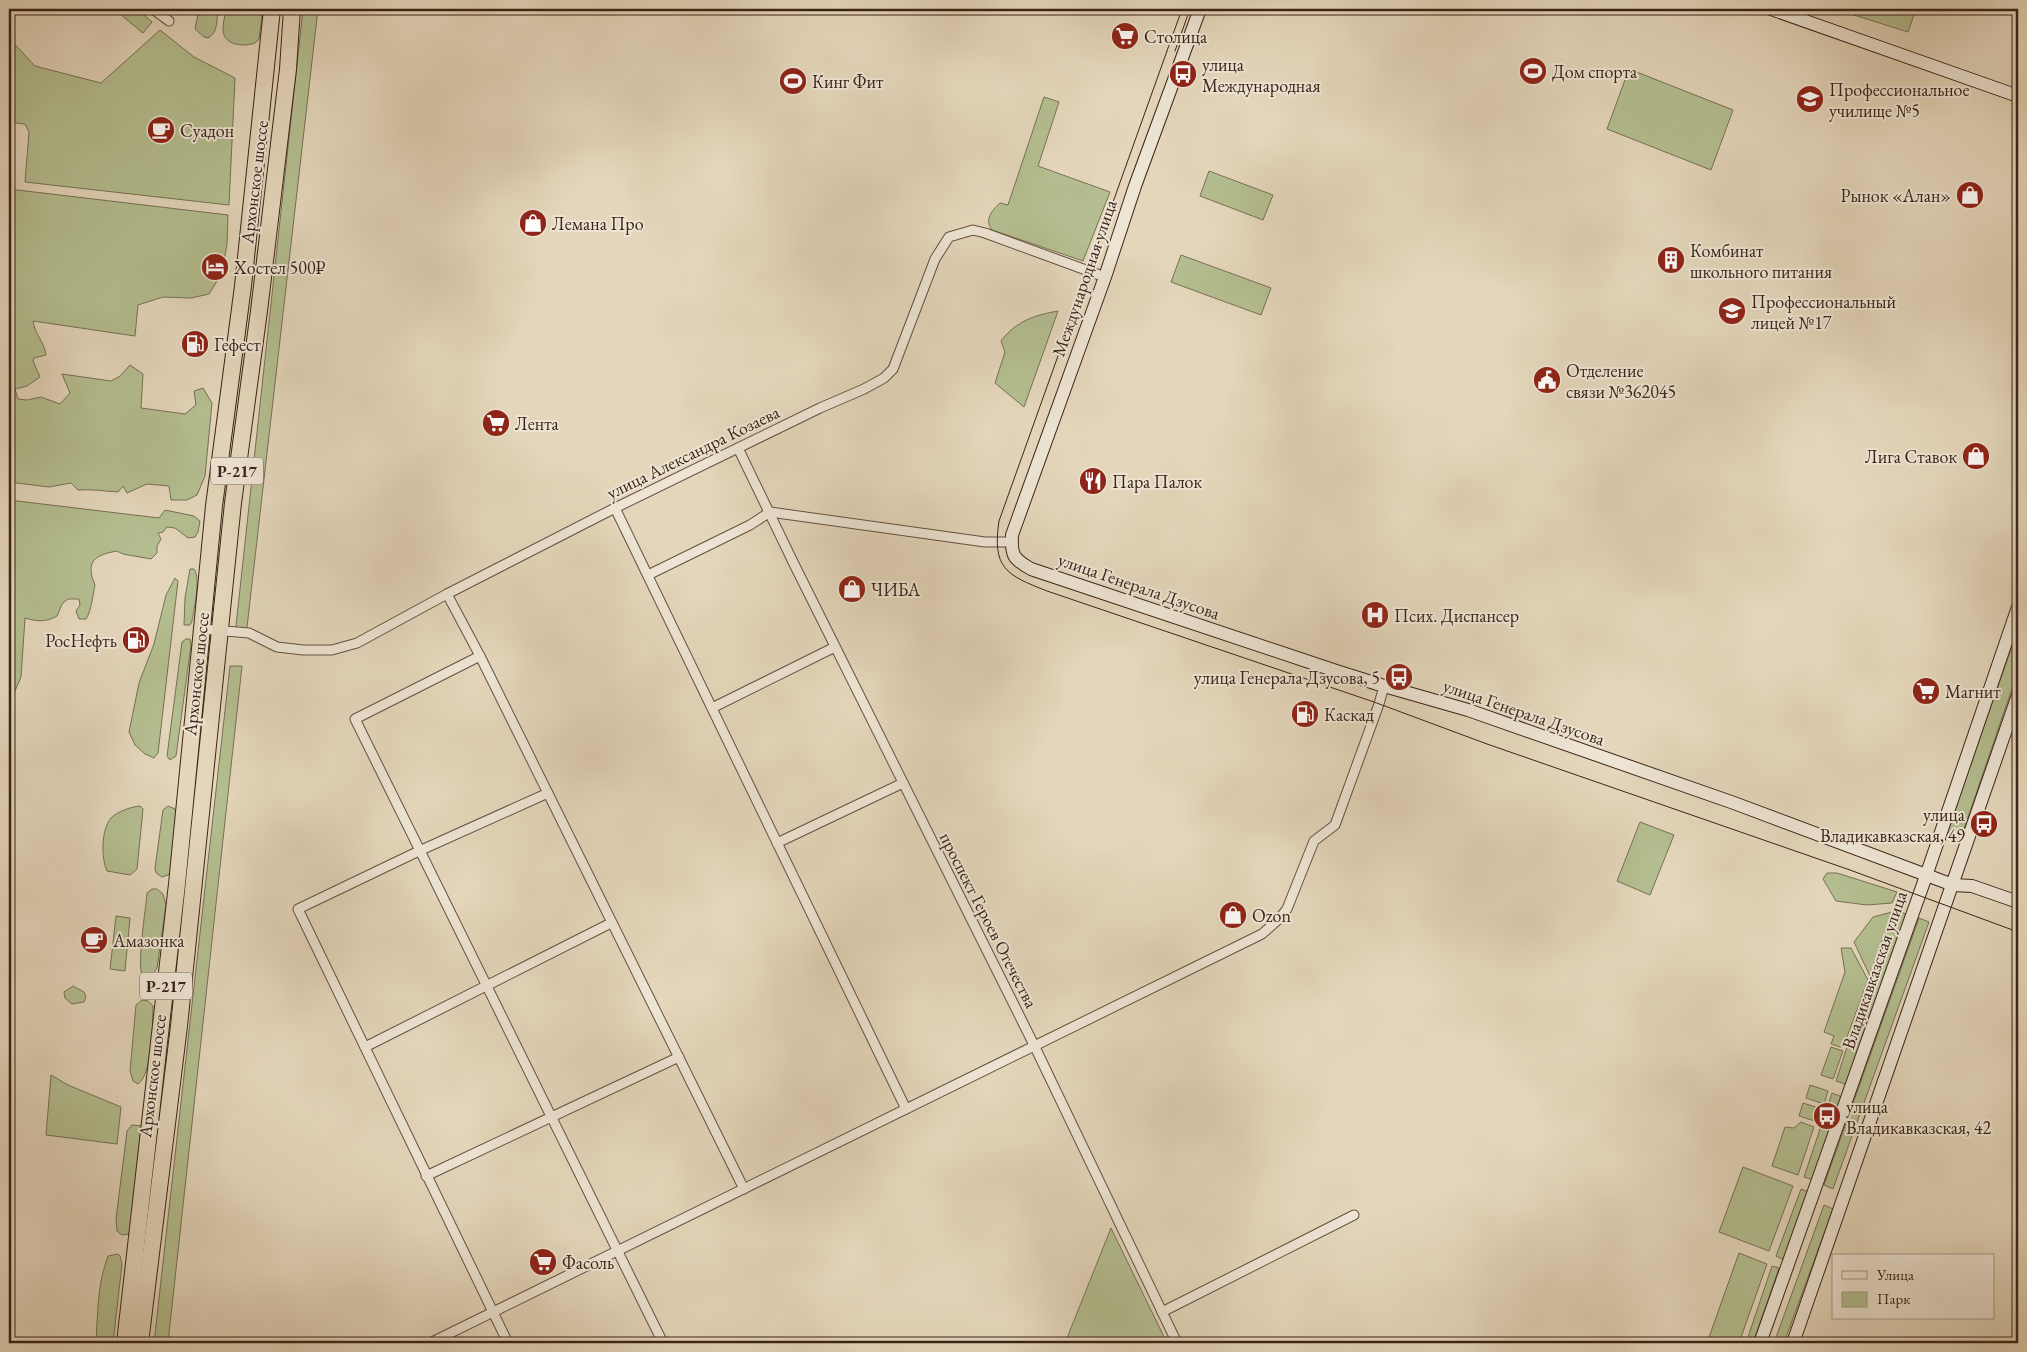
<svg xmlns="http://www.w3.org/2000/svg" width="2027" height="1352" viewBox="0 0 2027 1352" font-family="'EB Garamond',serif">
<rect width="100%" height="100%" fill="#e4d6bb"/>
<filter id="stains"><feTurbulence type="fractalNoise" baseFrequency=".004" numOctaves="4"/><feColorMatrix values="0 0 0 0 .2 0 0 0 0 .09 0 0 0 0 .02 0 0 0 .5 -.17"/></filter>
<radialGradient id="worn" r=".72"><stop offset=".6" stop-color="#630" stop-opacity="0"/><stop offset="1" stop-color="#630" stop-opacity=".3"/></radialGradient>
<g fill="#b4be90" stroke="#777054">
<polygon points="114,9 137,9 152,22 143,33"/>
<path d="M 199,9 L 218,9 C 216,20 219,32 208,38 L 204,37 L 195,29 Z"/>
<path d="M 226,9 L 263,9 L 259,39 L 255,43 C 244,47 223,46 223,29 C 223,23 225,15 226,9 Z"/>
<polygon points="303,9 318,9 246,636 235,635"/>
<polygon points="1835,9 1916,9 1908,32"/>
<polygon points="160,30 194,57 235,78 229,205 25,182 29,132 25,124 9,122 9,38 35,66 101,83"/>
<polygon points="1629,69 1733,110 1711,170 1607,129"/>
<path d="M 1044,97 L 1059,102 L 1038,166 L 1110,192 L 1083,261 L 992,230 C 984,220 992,210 1000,203 L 1008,205 Z"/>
<polygon points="1209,171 1273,195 1263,220 1200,196"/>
<path d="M 9,189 L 228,215 L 227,244 L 222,273 L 209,294 L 191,298 L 163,297 L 138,305 L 135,336 L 33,321 C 35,335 44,341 46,355 L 34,358 L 33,361 L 40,377 L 27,386 L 15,389 L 18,399 L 27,400 L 41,397 L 60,404 L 70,393 L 62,374 L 111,381 L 120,376 L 130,365 L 143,374 L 141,408 L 185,414 L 196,405 L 194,391 L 203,388 L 212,403 L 205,476 L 197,495 L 187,500 L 171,500 L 169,486 L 147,484 L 127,493 L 123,486 L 118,492 C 104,491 91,489 78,490 L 71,483 L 49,487 L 9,482 L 9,407 L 11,402 L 9,401 L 9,330 L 12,318 L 9,317 Z"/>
<polygon points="1181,255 1271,288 1261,315 1171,282"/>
<path d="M 1058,311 L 1024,407 L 995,383 L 1005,352 L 1001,341 C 1016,321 1035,315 1058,311 Z"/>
<path d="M 9,500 L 159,518 L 165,510 L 194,516 L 200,521 L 198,532 L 195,537 L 188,538 L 175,528 L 167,527 L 163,532 L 158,533 L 161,539 L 157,546 L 157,553 L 151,559 L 123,554 L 117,551 C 94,555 85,562 95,585 C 93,594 91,612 86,619 L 79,619 L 76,611 L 80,605 L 79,599 L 68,599 L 62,604 L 57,616 C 46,622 38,622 25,618 L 21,677 L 15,691 L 9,694 Z"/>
<path d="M 190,569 L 194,569 C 201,578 194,609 192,621 L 190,625 L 184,625 L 185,598 Z"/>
<polygon points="175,578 178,581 158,753 154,758 145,754 135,745 129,732 139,683 154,644 166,595"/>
<polygon points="2018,629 2018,671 1961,838 1947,832"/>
<polygon points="186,639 190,639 191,645 176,756 170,760 167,756 182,642"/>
<polygon points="230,666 242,666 168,1343 154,1343"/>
<path d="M 140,806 L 143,809 L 137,869 L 130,875 L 107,871 C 101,858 101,830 111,818 C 118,811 131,807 140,806 Z"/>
<polygon points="168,806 175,809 178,816 171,871 168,875 162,877 156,873 155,868 163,810"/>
<polygon points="1640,822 1674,835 1650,895 1617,881"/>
<polygon points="1827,873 1837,873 1897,892 1892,903 1867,905 1836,901 1823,879"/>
<path d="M 152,889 L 157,889 L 163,894 L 166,905 L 157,968 L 151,977 L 143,977 C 136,968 146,908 147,893 Z"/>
<polygon points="1896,910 1908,915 1848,1085 1836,1081 1870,976 1854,942 1873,917 1892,912 1875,963"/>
<polygon points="116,916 130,918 125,971 110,969"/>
<polygon points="1919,918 1929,922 1833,1189 1824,1185"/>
<polygon points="1841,948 1851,948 1868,980 1843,1048 1831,1044 1834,1036 1824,1032 1845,972"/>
<polygon points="73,986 84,992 86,997 84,1002 72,1004 65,998 64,992"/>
<path d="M 142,1000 L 148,1001 L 153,1006 C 153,1023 152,1075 138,1084 L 133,1081 L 130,1071 L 136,1005 Z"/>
<polygon points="1831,1047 1843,1051 1833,1079 1821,1075"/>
<polygon points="51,1075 68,1085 121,1107 117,1144 46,1135"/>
<polygon points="1810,1085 1828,1091 1824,1104 1806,1098"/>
<polygon points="1832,1093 1842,1097 1813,1180 1804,1177"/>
<polygon points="1803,1103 1822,1109 1818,1122 1799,1116"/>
<polygon points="1801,1122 1814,1127 1798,1175 1772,1166 1785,1127 1794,1128"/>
<polygon points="132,1125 142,1126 133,1216 129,1234 122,1235 117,1231 116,1219 127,1131"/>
<polygon points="1743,1167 1793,1186 1769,1251 1719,1232"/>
<polygon points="1801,1189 1809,1192 1784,1260 1776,1256"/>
<polygon points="1824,1205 1833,1209 1784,1343 1774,1343"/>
<polygon points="1111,1228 1167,1343 1065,1343"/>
<polygon points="1739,1253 1767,1264 1739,1343 1707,1343"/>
<path d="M 118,1254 L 120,1256 L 122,1264 L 113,1343 L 96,1343 C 98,1311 97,1286 108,1256 Z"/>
<polygon points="1772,1266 1779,1268 1753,1343 1746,1343"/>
</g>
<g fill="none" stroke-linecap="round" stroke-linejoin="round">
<defs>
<g id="street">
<polyline points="153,9 169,21"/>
<polyline points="738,448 794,564 1034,1045 1177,1343"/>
<polyline points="615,508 906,1109"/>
<polyline points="648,575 750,525 770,512 985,542 1012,542"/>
<polyline points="447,594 480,656 744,1189"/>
<polyline points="202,629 249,633 277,647 303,650 332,650 357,643 447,594 615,508 820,408 864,389 884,378 893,369 935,259 949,237 973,230 985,233 1105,277"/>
<polyline points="480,656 355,719 663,1343"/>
<polyline points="712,708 835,647"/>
<polyline points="777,843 903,783"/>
<polyline points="365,1047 611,923"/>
<polyline points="426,1176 679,1057"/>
<polyline points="1162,1312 1354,1215"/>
<polyline points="430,1343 1262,934 1279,919 1287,909 1314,841 1335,825 1379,704 1384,686"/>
<polyline points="508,1343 298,909 419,851 548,793"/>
</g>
<g id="secondary">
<path d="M 1200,9 L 1135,186 L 1105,277 L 1012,535 C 1011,555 1013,559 1031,569 L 1336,671 L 1384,686 L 1468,710 L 1734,803 L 1953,885 L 1972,886 L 2018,902"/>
<polyline points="1771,9 2018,96"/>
<polyline points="1760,1343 1926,876 2018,607"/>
<polyline points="1793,1343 2018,695"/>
</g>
<g id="highway">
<polyline points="125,1343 177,884 214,506 243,286 272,9"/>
<polyline points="140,1343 179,1026 233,503 259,311 288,69 292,9"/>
</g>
</defs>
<use href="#street" stroke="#645040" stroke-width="11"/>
<use href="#secondary" stroke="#3a2317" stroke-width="14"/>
<use href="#highway" stroke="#3a2317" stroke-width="18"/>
<use href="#street" stroke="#ede4d3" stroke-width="9"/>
<use href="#secondary" stroke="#ede4d3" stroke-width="12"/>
<use href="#highway" stroke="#e4d6bb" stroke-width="16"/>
<g stroke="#3a2317" stroke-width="1">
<path d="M 1182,9 L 999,521 C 992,568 1006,575 1047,591 L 1374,702 L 1487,744 L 1850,870 L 2018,932"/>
<polyline points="1175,51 1190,9"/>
</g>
</g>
<defs>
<symbol id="supermarket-disc" viewBox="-11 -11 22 22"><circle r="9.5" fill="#8f2418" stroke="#ede4d3"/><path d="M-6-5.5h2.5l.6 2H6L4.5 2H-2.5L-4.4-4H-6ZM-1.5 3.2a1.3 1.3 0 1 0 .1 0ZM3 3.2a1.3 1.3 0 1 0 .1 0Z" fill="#fff"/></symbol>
<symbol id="stadium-disc" viewBox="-11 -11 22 22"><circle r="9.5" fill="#8f2418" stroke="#ede4d3"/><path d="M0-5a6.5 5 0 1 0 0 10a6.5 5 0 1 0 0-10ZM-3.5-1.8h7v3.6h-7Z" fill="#fff"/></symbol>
<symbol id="bus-disc" viewBox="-11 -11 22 22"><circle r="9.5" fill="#8f2418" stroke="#ede4d3"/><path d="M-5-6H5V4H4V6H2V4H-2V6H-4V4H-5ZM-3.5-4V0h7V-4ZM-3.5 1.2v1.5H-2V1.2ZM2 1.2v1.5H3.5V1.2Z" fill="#fff"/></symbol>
<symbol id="university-disc" viewBox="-11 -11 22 22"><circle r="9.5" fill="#8f2418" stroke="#ede4d3"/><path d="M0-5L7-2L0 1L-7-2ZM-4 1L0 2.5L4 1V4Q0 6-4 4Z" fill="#fff"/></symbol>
<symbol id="cafe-disc" viewBox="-11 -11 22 22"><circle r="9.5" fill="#8f2418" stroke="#ede4d3"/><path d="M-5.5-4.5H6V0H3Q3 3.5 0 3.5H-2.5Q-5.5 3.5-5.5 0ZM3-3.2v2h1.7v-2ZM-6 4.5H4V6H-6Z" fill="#fff"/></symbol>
<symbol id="shop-disc" viewBox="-11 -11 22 22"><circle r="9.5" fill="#8f2418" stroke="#ede4d3"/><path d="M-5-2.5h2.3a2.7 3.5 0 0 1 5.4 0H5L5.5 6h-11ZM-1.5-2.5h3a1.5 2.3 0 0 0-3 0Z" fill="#fff"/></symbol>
<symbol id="building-disc" viewBox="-11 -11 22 22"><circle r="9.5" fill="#8f2418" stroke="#ede4d3"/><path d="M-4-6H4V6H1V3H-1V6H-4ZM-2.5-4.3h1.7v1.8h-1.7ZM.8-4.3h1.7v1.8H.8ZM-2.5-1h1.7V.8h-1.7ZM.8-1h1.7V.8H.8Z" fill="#fff"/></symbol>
<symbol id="hotel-disc" viewBox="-11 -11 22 22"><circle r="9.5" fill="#8f2418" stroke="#ede4d3"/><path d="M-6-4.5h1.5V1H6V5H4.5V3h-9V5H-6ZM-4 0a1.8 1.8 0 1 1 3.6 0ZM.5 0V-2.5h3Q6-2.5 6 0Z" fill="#fff"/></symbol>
<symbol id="fuel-disc" viewBox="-11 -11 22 22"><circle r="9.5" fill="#8f2418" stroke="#ede4d3"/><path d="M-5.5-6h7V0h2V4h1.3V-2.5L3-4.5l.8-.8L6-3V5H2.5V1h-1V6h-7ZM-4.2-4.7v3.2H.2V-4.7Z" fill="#fff"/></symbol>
<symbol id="civic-disc" viewBox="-11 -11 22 22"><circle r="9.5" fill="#8f2418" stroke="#ede4d3"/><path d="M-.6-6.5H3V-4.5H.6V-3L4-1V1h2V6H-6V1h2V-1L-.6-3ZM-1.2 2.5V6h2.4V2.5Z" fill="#fff"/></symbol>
<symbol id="restaurant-disc" viewBox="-11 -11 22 22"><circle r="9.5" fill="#8f2418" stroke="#ede4d3"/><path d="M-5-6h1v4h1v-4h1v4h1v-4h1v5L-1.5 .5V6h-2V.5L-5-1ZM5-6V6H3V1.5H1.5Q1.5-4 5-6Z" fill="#fff"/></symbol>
<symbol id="hospital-disc" viewBox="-11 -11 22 22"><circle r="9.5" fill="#8f2418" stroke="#ede4d3"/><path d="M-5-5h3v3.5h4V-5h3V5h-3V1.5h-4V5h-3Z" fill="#fff"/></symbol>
</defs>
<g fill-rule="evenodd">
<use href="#supermarket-disc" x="1109" y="20" width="32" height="32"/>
<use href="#stadium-disc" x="1517" y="55" width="32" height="32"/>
<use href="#bus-disc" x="1167" y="58" width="32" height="32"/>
<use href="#stadium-disc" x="777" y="65" width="32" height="32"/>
<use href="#university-disc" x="1794" y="83" width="32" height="32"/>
<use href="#cafe-disc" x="145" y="114" width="32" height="32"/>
<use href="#shop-disc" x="1954" y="179" width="32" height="32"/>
<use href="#shop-disc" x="517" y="207" width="32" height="32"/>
<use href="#building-disc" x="1655" y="244" width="32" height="32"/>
<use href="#hotel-disc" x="199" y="251" width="32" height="32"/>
<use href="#university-disc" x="1716" y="295" width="32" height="32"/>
<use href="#fuel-disc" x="179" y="328" width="32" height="32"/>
<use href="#civic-disc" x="1531" y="364" width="32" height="32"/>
<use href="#supermarket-disc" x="480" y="407" width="32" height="32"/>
<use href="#shop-disc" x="1960" y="440" width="32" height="32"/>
<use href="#restaurant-disc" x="1077" y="465" width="32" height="32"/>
<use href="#shop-disc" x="836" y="573" width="32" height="32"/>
<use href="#hospital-disc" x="1359" y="599" width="32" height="32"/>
<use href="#fuel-disc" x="120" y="624" width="32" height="32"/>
<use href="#bus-disc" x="1383" y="661" width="32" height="32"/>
<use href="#supermarket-disc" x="1910" y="675" width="32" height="32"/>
<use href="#fuel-disc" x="1289" y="698" width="32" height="32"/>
<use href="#bus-disc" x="1968" y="808" width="32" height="32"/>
<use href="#shop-disc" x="1217" y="899" width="32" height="32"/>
<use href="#cafe-disc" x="78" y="924" width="32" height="32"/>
<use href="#bus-disc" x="1811" y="1100" width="32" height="32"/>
<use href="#supermarket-disc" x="527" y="1246" width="32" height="32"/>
</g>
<g text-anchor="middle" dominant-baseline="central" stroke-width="4" stroke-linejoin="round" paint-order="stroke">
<g fill="#ede4d3" stroke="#705d4f" stroke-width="1">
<rect x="211" y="457.5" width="52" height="27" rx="4"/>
<rect x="140" y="972.5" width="52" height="27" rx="4"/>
</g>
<g font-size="16" font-weight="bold" fill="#3a2317">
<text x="237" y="471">Р-217</text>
<text x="166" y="986">Р-217</text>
</g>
<g font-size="18" fill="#3a2317" stroke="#ede4d3" text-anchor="start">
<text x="1144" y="36">Столица</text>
<text x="1202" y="64">улица<tspan x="1202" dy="21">Международная</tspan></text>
<text x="1552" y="71">Дом спорта</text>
<text x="812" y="81">Кинг Фит</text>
<text x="1829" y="89">Профессиональное<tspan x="1829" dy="21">училище №5</tspan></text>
<text x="180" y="130">Суадон</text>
<text x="1951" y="195" text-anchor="end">Рынок «Алан»</text>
<text x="552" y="223">Лемана Про</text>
<text x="1690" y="250">Комбинат<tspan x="1690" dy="21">школьного питания</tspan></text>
<text x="234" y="267">Хостел 500₽</text>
<text x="1751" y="301">Профессиональный<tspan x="1751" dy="21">лицей №17</tspan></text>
<text x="214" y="344">Гефест</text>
<text x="1566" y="370">Отделение<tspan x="1566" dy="21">связи №362045</tspan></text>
<text x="515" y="423">Лента</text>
<text x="1957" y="456" text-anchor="end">Лига Ставок</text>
<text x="1112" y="481">Пара Палок</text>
<text x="871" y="589">ЧИБА</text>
<text x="1394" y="615">Псих. Диспансер</text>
<text x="117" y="640" text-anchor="end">РосНефть</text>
<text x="1380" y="677" text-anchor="end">улица Генерала Дзусова, 5</text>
<text x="1945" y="691">Магнит</text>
<text x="1324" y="714">Каскад</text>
<text x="1965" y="814" text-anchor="end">улица<tspan x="1965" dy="21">Владикавказская, 49</tspan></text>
<text x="1252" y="915">Ozon</text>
<text x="113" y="940">Амазонка</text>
<text x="1846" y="1106">улица<tspan x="1846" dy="21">Владикавказская, 42</tspan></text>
<text x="562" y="1262">Фасоль</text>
</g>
<g font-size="18" fill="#3a2317" stroke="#ede4d3">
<text transform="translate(254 182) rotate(-83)">Архонское шоссе</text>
<text transform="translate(1084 278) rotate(-71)">Международная улица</text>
<text transform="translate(693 452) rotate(-26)">улица Александра Козаева</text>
<text transform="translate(1139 586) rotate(19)">улица Генерала Дзусова</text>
<text transform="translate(196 674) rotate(-84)">Архонское шоссе</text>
<text transform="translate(1524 712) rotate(19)">улица Генерала Дзусова</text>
<text transform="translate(989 920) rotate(63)">проспект Героев Отечества</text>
<text transform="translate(1874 970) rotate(-71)">Владикавказская улица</text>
<text transform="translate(152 1076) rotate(-83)">Архонское шоссе</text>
</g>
</g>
<rect width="2027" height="1352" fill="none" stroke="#e4d6bb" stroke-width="30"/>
<rect x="10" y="10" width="2007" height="1332" fill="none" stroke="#3a2317" stroke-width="2.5"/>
<rect x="15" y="15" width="1997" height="1322" fill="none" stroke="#3a2317"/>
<rect x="1832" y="1254" width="162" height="65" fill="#ede4d3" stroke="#a59788"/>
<rect x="1842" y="1271" width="25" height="8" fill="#ede4d3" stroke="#a59788"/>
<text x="1877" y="1280" font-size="15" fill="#3a2317">Улица</text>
<rect x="1842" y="1292" width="25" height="15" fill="#b4be90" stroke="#a59788"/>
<text x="1877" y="1304" font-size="15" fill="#3a2317">Парк</text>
<rect width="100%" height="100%" filter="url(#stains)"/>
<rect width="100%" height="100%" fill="url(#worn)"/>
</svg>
